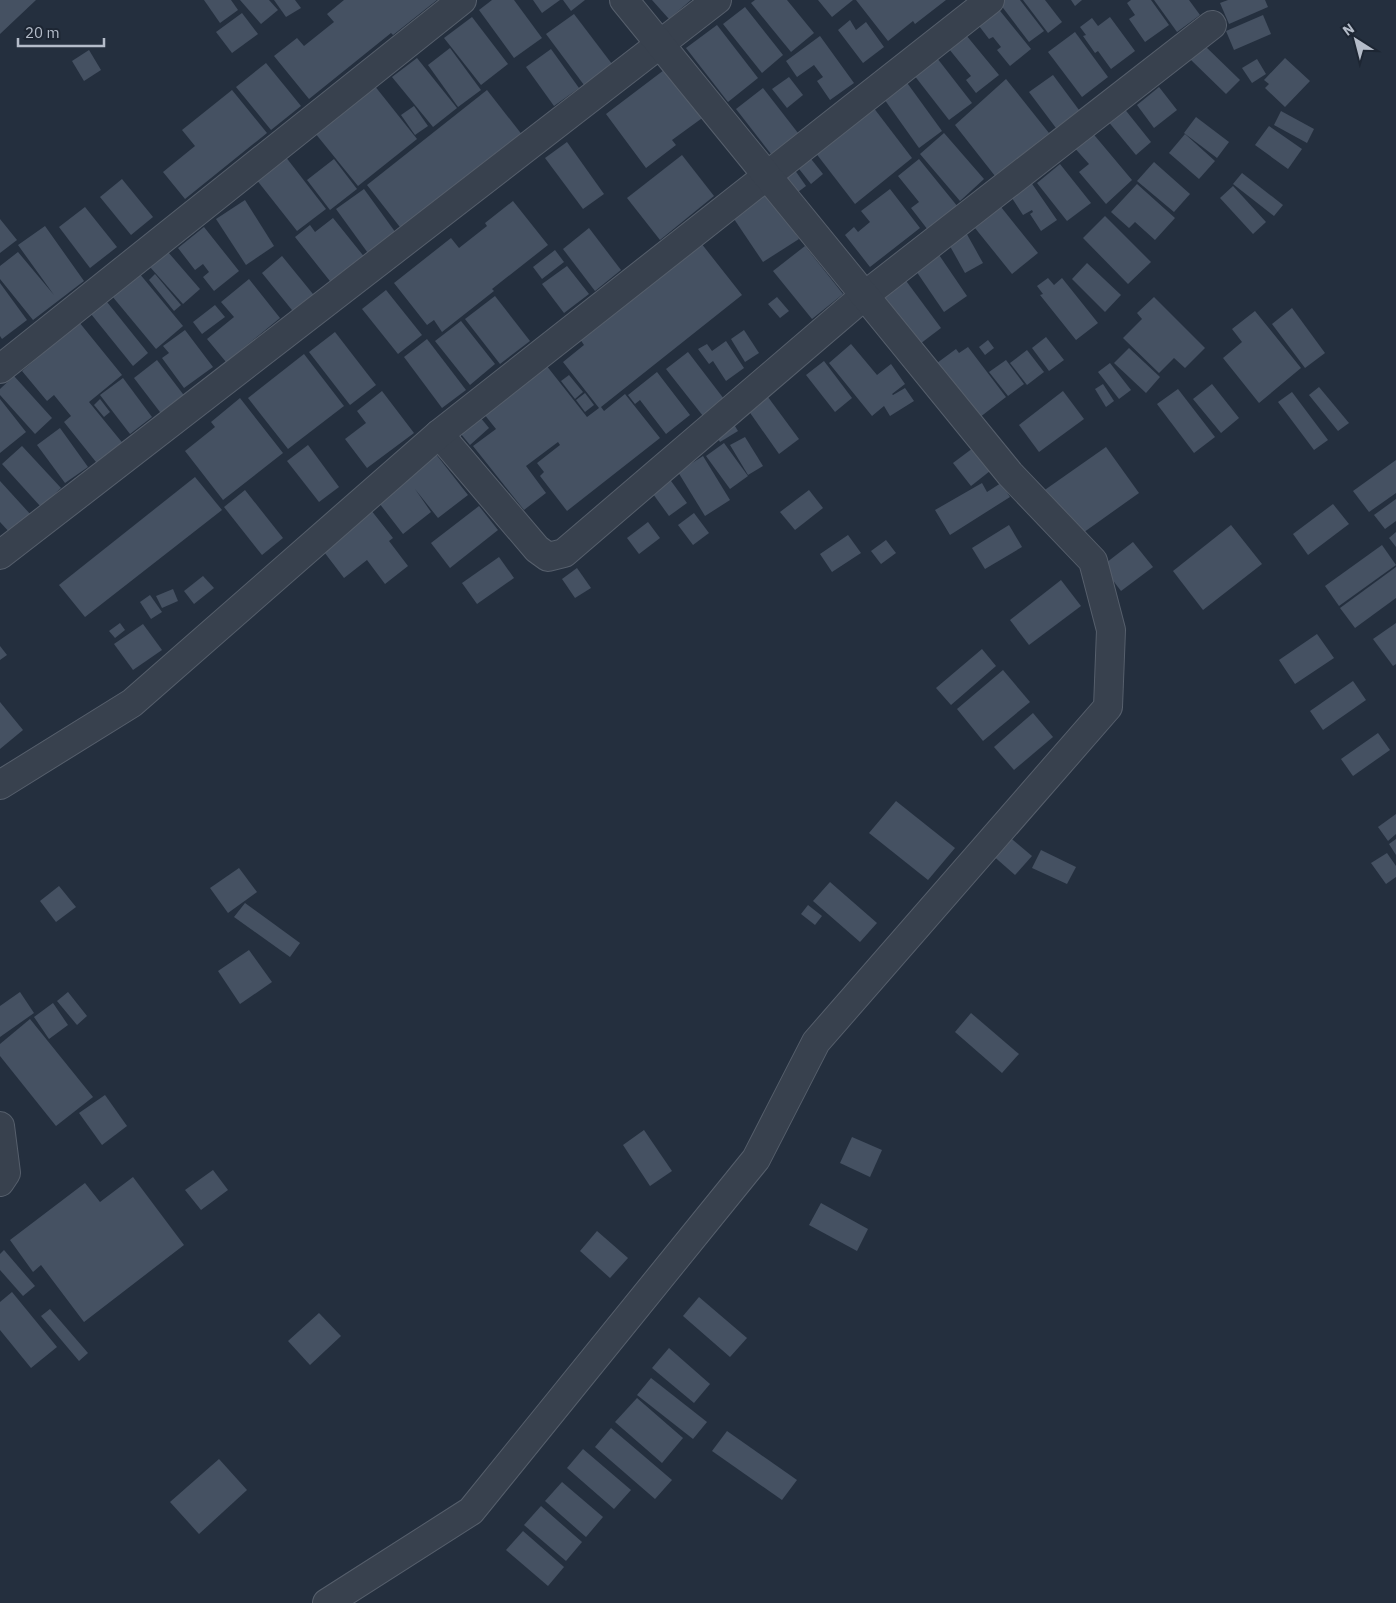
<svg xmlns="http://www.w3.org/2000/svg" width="1396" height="1603" viewBox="0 0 1396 1603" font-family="'IBM Plex Sans',sans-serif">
<rect width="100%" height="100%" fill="#242f3e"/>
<g fill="#455162">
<polygon points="0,0 36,0 0,34"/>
<polygon points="204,0 231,0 238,10 220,23"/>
<polygon points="240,0 269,0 278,10 261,24"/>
<polygon points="274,0 295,0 301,8 286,17"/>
<polygon points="344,0 437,0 393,35 391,33 309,99 274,56 297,38 304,46 334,22 327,14"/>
<polygon points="492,0 514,0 542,38 514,58 479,10"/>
<polygon points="533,0 560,0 542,13"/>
<polygon points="563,0 585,0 571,11"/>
<polygon points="652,0 691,0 669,19"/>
<polygon points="755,0 787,0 814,33 791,52 751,3"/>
<polygon points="818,0 853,0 832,17"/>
<polygon points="856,0 946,0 915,24 913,21 888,41"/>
<polygon points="997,0 1020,0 1044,31 1029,42"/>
<polygon points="1023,0 1045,0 1062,22 1048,33"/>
<polygon points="1071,0 1082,0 1075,6"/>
<polygon points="1131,0 1151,0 1169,25 1145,42 1129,19 1135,15 1127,3"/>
<polygon points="1154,0 1189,0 1200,15 1177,32"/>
<polygon points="1228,0 1265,0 1268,7 1229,24 1220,3"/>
<polygon points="992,1 1031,49 1010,66 997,50 1001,47 993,37 989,39 976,22"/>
<polygon points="745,7 783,55 762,73 723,24"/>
<polygon points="242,13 258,34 232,53 216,32"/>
<polygon points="574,14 612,64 584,85 546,34"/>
<polygon points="1263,15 1271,34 1234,50 1226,31"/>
<polygon points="472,17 508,64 481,85 444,38"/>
<polygon points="1110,17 1135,51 1111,69 1098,51 1095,53 1083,36 1086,35 1080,27 1092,18 1098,26"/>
<polygon points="850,20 856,30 866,22 884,47 863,63 838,30"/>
<polygon points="717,25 758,78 728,102 686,48"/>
<polygon points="1075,32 1108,77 1082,97 1048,52"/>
<polygon points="966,35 999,75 976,93 966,80 971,76 949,49"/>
<polygon points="820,36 854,83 830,100 817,81 823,77 814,65 797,77 786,61"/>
<polygon points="1204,45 1240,80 1226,94 1190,59"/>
<polygon points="450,48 481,90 458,107 428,65"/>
<polygon points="551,49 579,88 554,106 526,67"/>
<polygon points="89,50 101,70 84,81 72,61"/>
<polygon points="417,58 457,108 433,127 392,77"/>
<polygon points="937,58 972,103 949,120 914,75"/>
<polygon points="1285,58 1310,81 1285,107 1265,88 1269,84 1264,80"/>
<polygon points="1257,59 1266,74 1252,83 1242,68"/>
<polygon points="266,63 301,106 271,130 236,87"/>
<polygon points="668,67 705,116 672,140 676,145 646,168 606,114"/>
<polygon points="1053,75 1079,110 1056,128 1029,92"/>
<polygon points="789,77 803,95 787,108 772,89"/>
<polygon points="1006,79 1049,133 995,176 955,125"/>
<polygon points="905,80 942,131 919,148 882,96"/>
<polygon points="374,85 417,139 358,186 315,133"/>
<polygon points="1159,87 1177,110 1154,128 1137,105"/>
<polygon points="763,88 798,133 771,154 736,109"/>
<polygon points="232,90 267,133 185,199 163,172 195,146 182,130"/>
<polygon points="487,90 523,136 403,231 367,185"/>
<polygon points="414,106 428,126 415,135 401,115"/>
<polygon points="873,107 912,158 855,204 815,152"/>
<polygon points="1123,107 1151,142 1136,155 1107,120"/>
<polygon points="1281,111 1314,129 1307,143 1274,125"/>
<polygon points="1196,117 1229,142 1217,158 1184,133"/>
<polygon points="1269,126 1302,149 1288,169 1255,145"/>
<polygon points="1090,130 1132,180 1106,204 1079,172 1089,164 1072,145"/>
<polygon points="944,133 984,179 960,201 920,154"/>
<polygon points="1185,134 1215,161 1199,179 1169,153"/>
<polygon points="567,142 604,194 583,209 545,158"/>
<polygon points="804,150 823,174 811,184 792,160"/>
<polygon points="682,155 714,196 660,240 627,198"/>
<polygon points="285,156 326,209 297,231 256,179"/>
<polygon points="334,159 357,189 330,210 307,180"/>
<polygon points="919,159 958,207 928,230 911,208 919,202 898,176"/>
<polygon points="1154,162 1190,194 1174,212 1137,181"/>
<polygon points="1060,164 1091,203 1067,221 1037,183"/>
<polygon points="792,166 806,186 794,195 780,175"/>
<polygon points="1242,173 1283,205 1274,216 1233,184"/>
<polygon points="1026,175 1057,220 1041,231 1030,214 1033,212 1032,210 1023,215 1010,195"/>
<polygon points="122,179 153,217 131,235 100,197"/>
<polygon points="1137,184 1175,218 1155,240 1135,222 1129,228 1111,212"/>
<polygon points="1233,186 1266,222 1253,234 1220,198"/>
<polygon points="364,189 401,240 373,260 336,209"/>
<polygon points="767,189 799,239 763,262 730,213"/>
<polygon points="890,189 920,228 870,267 845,235 854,227 858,232 870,222 861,211"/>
<polygon points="245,200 274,246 246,265 216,219"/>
<polygon points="513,201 548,245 492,289 494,291 442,332 434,320 427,325 394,283 451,238 459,248 487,226 485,223"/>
<polygon points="85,207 117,247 90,268 59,227"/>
<polygon points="1001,207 1038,253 1012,274 975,228"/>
<polygon points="1105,216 1151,262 1128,284 1083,238"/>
<polygon points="333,218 370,264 337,290 295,237 310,225 315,232"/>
<polygon points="0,219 17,240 0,253"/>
<polygon points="45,226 84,281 33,320 0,279 0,266 18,252 54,295 18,245"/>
<polygon points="204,227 239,271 214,291 203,277 209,272 203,264 195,270 178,248"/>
<polygon points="589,228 621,270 595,291 563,249"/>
<polygon points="964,229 983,263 965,273 946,239"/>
<polygon points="701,243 742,295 601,407 604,411 625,394 660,438 567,511 540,476 544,472 537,463 560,445 558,442 526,466 546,493 524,510 473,446 496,429 484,414 546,365 587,417 599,408 563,362 584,345 580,339"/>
<polygon points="805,246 843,294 812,319 773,271"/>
<polygon points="935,249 967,296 944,312 912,265"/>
<polygon points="555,250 564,262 542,279 533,267"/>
<polygon points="168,252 200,289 183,304 150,267"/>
<polygon points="282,256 317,299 296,315 262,273"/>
<polygon points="1087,263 1121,295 1105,312 1072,279"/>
<polygon points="567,266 589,294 564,313 542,284"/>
<polygon points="139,273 183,326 156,349 112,296"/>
<polygon points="155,274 181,305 174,311 149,280"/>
<polygon points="901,274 941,328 912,350 871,297"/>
<polygon points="1048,278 1054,285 1062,278 1098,323 1076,340 1040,295 1043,294 1037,286"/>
<polygon points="249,279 280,318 226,362 207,339 234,317 221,302"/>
<polygon points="0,283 27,320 2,339 0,336"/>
<polygon points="386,290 422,335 398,354 362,309"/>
<polygon points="495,296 530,341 500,364 465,319"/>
<polygon points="777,297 789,311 780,318 768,304"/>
<polygon points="1154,297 1205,348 1185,368 1174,358 1159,373 1123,338 1142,319 1137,313"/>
<polygon points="107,302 148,353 133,366 91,314"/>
<polygon points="215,305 225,317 202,334 193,322"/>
<polygon points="1292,308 1325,353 1305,368 1272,324"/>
<polygon points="1255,311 1301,368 1259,403 1223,358 1242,342 1232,329"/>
<polygon points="461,321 495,364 470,385 435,341"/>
<polygon points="79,322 122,375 89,402 125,446 100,467 64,422 71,416 54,395 47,401 22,371"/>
<polygon points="185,330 213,367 184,388 162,358 169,353 163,346"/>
<polygon points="744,330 759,353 745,362 731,339"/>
<polygon points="335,332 376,385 350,405 309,352"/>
<polygon points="1046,337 1064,360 1049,371 1032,348"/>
<polygon points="427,339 466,390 442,408 404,357"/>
<polygon points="988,340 994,348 985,355 979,347"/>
<polygon points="726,341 744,368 726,381 713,361 709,364 698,349 707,344 712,351"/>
<polygon points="851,344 877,375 891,364 905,384 892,394 893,395 905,388 914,401 890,416 884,406 872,416 829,363"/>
<polygon points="968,347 1006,397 975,421 937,363 956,349 959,353"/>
<polygon points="1129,348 1160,377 1146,393 1114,363"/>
<polygon points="1027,350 1044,372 1027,385 1010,363"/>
<polygon points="688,352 724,399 703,416 666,369"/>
<polygon points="304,354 344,406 288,449 248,398"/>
<polygon points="157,360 186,398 163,416 134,378"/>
<polygon points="1006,360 1024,384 1008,396 989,372"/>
<polygon points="824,361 852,398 835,412 806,375"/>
<polygon points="1110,363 1131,390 1119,399 1098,372"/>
<polygon points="657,372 690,415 666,434 640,400 635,404 628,395"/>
<polygon points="569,375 583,392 575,399 561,381"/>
<polygon points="14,376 52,418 35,434 0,395 0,389"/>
<polygon points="123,378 152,417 130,434 100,395"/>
<polygon points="1103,384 1114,401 1106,407 1095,389"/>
<polygon points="1212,384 1239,418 1221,433 1193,399"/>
<polygon points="1319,387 1349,423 1338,431 1309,395"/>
<polygon points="1178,389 1215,437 1194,453 1157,404"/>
<polygon points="382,391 414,433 367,468 345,439 366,423 357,411"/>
<polygon points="1063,391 1084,419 1039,452 1019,425"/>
<polygon points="1292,392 1328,440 1314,450 1278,402"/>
<polygon points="585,393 594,405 585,412 576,400"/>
<polygon points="765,393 799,439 779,454 746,407"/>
<polygon points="240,398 283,453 223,500 185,451 215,427 211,422"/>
<polygon points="0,399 26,432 0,453"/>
<polygon points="100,399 110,412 104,417 94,405"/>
<polygon points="480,417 489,428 470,445 461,434"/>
<polygon points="730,418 738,431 720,442 712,429"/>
<polygon points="60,428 88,467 65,483 37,445"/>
<polygon points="745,437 763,466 748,475 730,445"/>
<polygon points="724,443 748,476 730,489 706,456"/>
<polygon points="308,445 339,487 319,502 287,461"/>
<polygon points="22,446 61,488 41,507 2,464"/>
<polygon points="1106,447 1139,493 1080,535 1039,494"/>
<polygon points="973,448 990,471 971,486 953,463"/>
<polygon points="435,453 468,495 438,518 415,489 431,512 403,534 376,499"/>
<polygon points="703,456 730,500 705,516 678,472"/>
<polygon points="1396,460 1396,493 1369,512 1353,491"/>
<polygon points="666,474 687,503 669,516 648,487"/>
<polygon points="195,477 222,510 85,617 59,585"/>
<polygon points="0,481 31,515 11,534 0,522"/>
<polygon points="982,483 987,492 1001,483 1010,497 950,535 935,510"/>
<polygon points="245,490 283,538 262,555 224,507"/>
<polygon points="809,490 823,508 795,530 780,512"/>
<polygon points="1396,499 1396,521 1385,529 1374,515"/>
<polygon points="1333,504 1349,524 1308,555 1293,534"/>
<polygon points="367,505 393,538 389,541 408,566 385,584 367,560 344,578 318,544"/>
<polygon points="479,506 498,530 450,568 431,543"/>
<polygon points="694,513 709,533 693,545 678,525"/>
<polygon points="648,522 660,538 639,554 627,538"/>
<polygon points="1009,525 1022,547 985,569 972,548"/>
<polygon points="1231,525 1262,564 1203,610 1173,571"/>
<polygon points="1396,532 1396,547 1389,538"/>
<polygon points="848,535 861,553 832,572 820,554"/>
<polygon points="886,540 896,553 881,564 871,551"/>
<polygon points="1133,542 1153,567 1121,591 1102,566"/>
<polygon points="1382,545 1396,565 1339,606 1325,586"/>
<polygon points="499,557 514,578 477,604 462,583"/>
<polygon points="1396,567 1396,598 1355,628 1340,608"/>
<polygon points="577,568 591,588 575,598 562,579"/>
<polygon points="203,576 214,588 194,604 184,591"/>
<polygon points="1061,580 1081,606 1029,645 1010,620"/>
<polygon points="173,589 178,601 162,608 156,596"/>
<polygon points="150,595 162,612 151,619 140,602"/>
<polygon points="120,623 125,630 115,638 109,631"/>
<polygon points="1396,623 1396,664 1393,666 1373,639"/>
<polygon points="143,624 162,650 133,670 114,644"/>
<polygon points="1317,634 1334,658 1295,684 1279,660"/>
<polygon points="0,646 7,655 0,660"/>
<polygon points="982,649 996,666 951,705 936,688"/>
<polygon points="1003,670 1030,702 983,741 957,709"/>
<polygon points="1353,681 1366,700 1323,730 1310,711"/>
<polygon points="0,702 23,730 0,749"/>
<polygon points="1033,713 1053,737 1014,770 994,747"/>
<polygon points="1378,733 1390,750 1353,776 1341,759"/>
<polygon points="896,801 955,848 928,880 869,833"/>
<polygon points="1396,814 1396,834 1388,841 1378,827"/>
<polygon points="1006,834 1032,856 1015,875 990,853"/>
<polygon points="1396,839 1396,855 1389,844"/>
<polygon points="1041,850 1076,867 1067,884 1032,868"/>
<polygon points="1387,853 1396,866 1396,877 1386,884 1371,863"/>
<polygon points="239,868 257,892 228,913 210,888"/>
<polygon points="830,882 877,923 860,942 813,901"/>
<polygon points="59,886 76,907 56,922 40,901"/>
<polygon points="245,903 300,943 290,957 234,917"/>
<polygon points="808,905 822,916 815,925 801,914"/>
<polygon points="249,950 272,982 240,1004 218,971"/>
<polygon points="20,992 34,1013 0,1037 0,1006"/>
<polygon points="68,992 87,1016 77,1025 57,1001"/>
<polygon points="53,1003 68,1025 49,1039 34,1017"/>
<polygon points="971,1013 1019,1054 1002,1073 955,1032"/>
<polygon points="30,1019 93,1097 56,1126 0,1056 0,1044"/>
<polygon points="105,1095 127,1126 102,1145 79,1113"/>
<polygon points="644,1130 672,1171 650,1186 623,1145"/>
<polygon points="852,1137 882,1150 870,1177 840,1163"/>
<polygon points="213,1170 228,1190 201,1210 185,1190"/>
<polygon points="133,1177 184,1245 84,1322 41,1265 33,1272 10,1240 85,1183 100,1202"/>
<polygon points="821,1203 868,1229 857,1251 809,1225"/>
<polygon points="597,1231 628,1258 610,1278 580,1251"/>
<polygon points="4,1250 35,1286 23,1296 0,1270 0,1254"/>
<polygon points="12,1292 57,1347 31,1368 0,1330 0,1302"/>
<polygon points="699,1297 747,1338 730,1357 683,1316"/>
<polygon points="50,1309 88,1353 79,1361 41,1316"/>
<polygon points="319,1313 341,1336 310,1365 288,1341"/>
<polygon points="669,1348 710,1384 694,1403 652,1368"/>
<polygon points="651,1378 707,1422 693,1439 637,1395"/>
<polygon points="637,1398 683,1438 662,1463 615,1422"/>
<polygon points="611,1428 672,1480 655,1499 595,1447"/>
<polygon points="727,1431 797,1480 782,1500 712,1451"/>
<polygon points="583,1449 631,1490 614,1509 567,1468"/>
<polygon points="219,1459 247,1490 199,1534 170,1502"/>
<polygon points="562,1482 603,1517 586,1537 545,1501"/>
<polygon points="541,1506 582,1542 566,1561 524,1525"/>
<polygon points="523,1531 564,1567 548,1586 506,1550"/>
</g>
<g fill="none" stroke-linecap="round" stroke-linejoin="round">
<defs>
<g id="minor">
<polyline points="0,369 462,0"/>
<polyline points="439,434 537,549 548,557 564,553 864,296 1212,25"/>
<polyline points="0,555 717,0"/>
<polyline points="0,785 132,703 439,434 990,0"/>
<polyline points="0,1126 6,1173 0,1182"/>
<polyline points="327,1603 471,1511 756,1159 816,1042 1108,707 1111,630 1093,561 1010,474 624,0"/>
</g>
</defs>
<use href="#minor" stroke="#565f6c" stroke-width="30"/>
<use href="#minor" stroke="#38414e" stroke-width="28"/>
</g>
<g transform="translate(1356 40) rotate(324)" stroke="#1d2633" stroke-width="4" paint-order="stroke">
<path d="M0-4L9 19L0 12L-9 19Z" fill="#b4bcc9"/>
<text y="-8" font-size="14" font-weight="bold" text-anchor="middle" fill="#b4bcc9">N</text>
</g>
<path d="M18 38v8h86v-8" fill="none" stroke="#b4bcc9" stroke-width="2.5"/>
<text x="25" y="38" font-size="15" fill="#b4bcc9" stroke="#1d2633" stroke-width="4" paint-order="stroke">20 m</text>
</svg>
